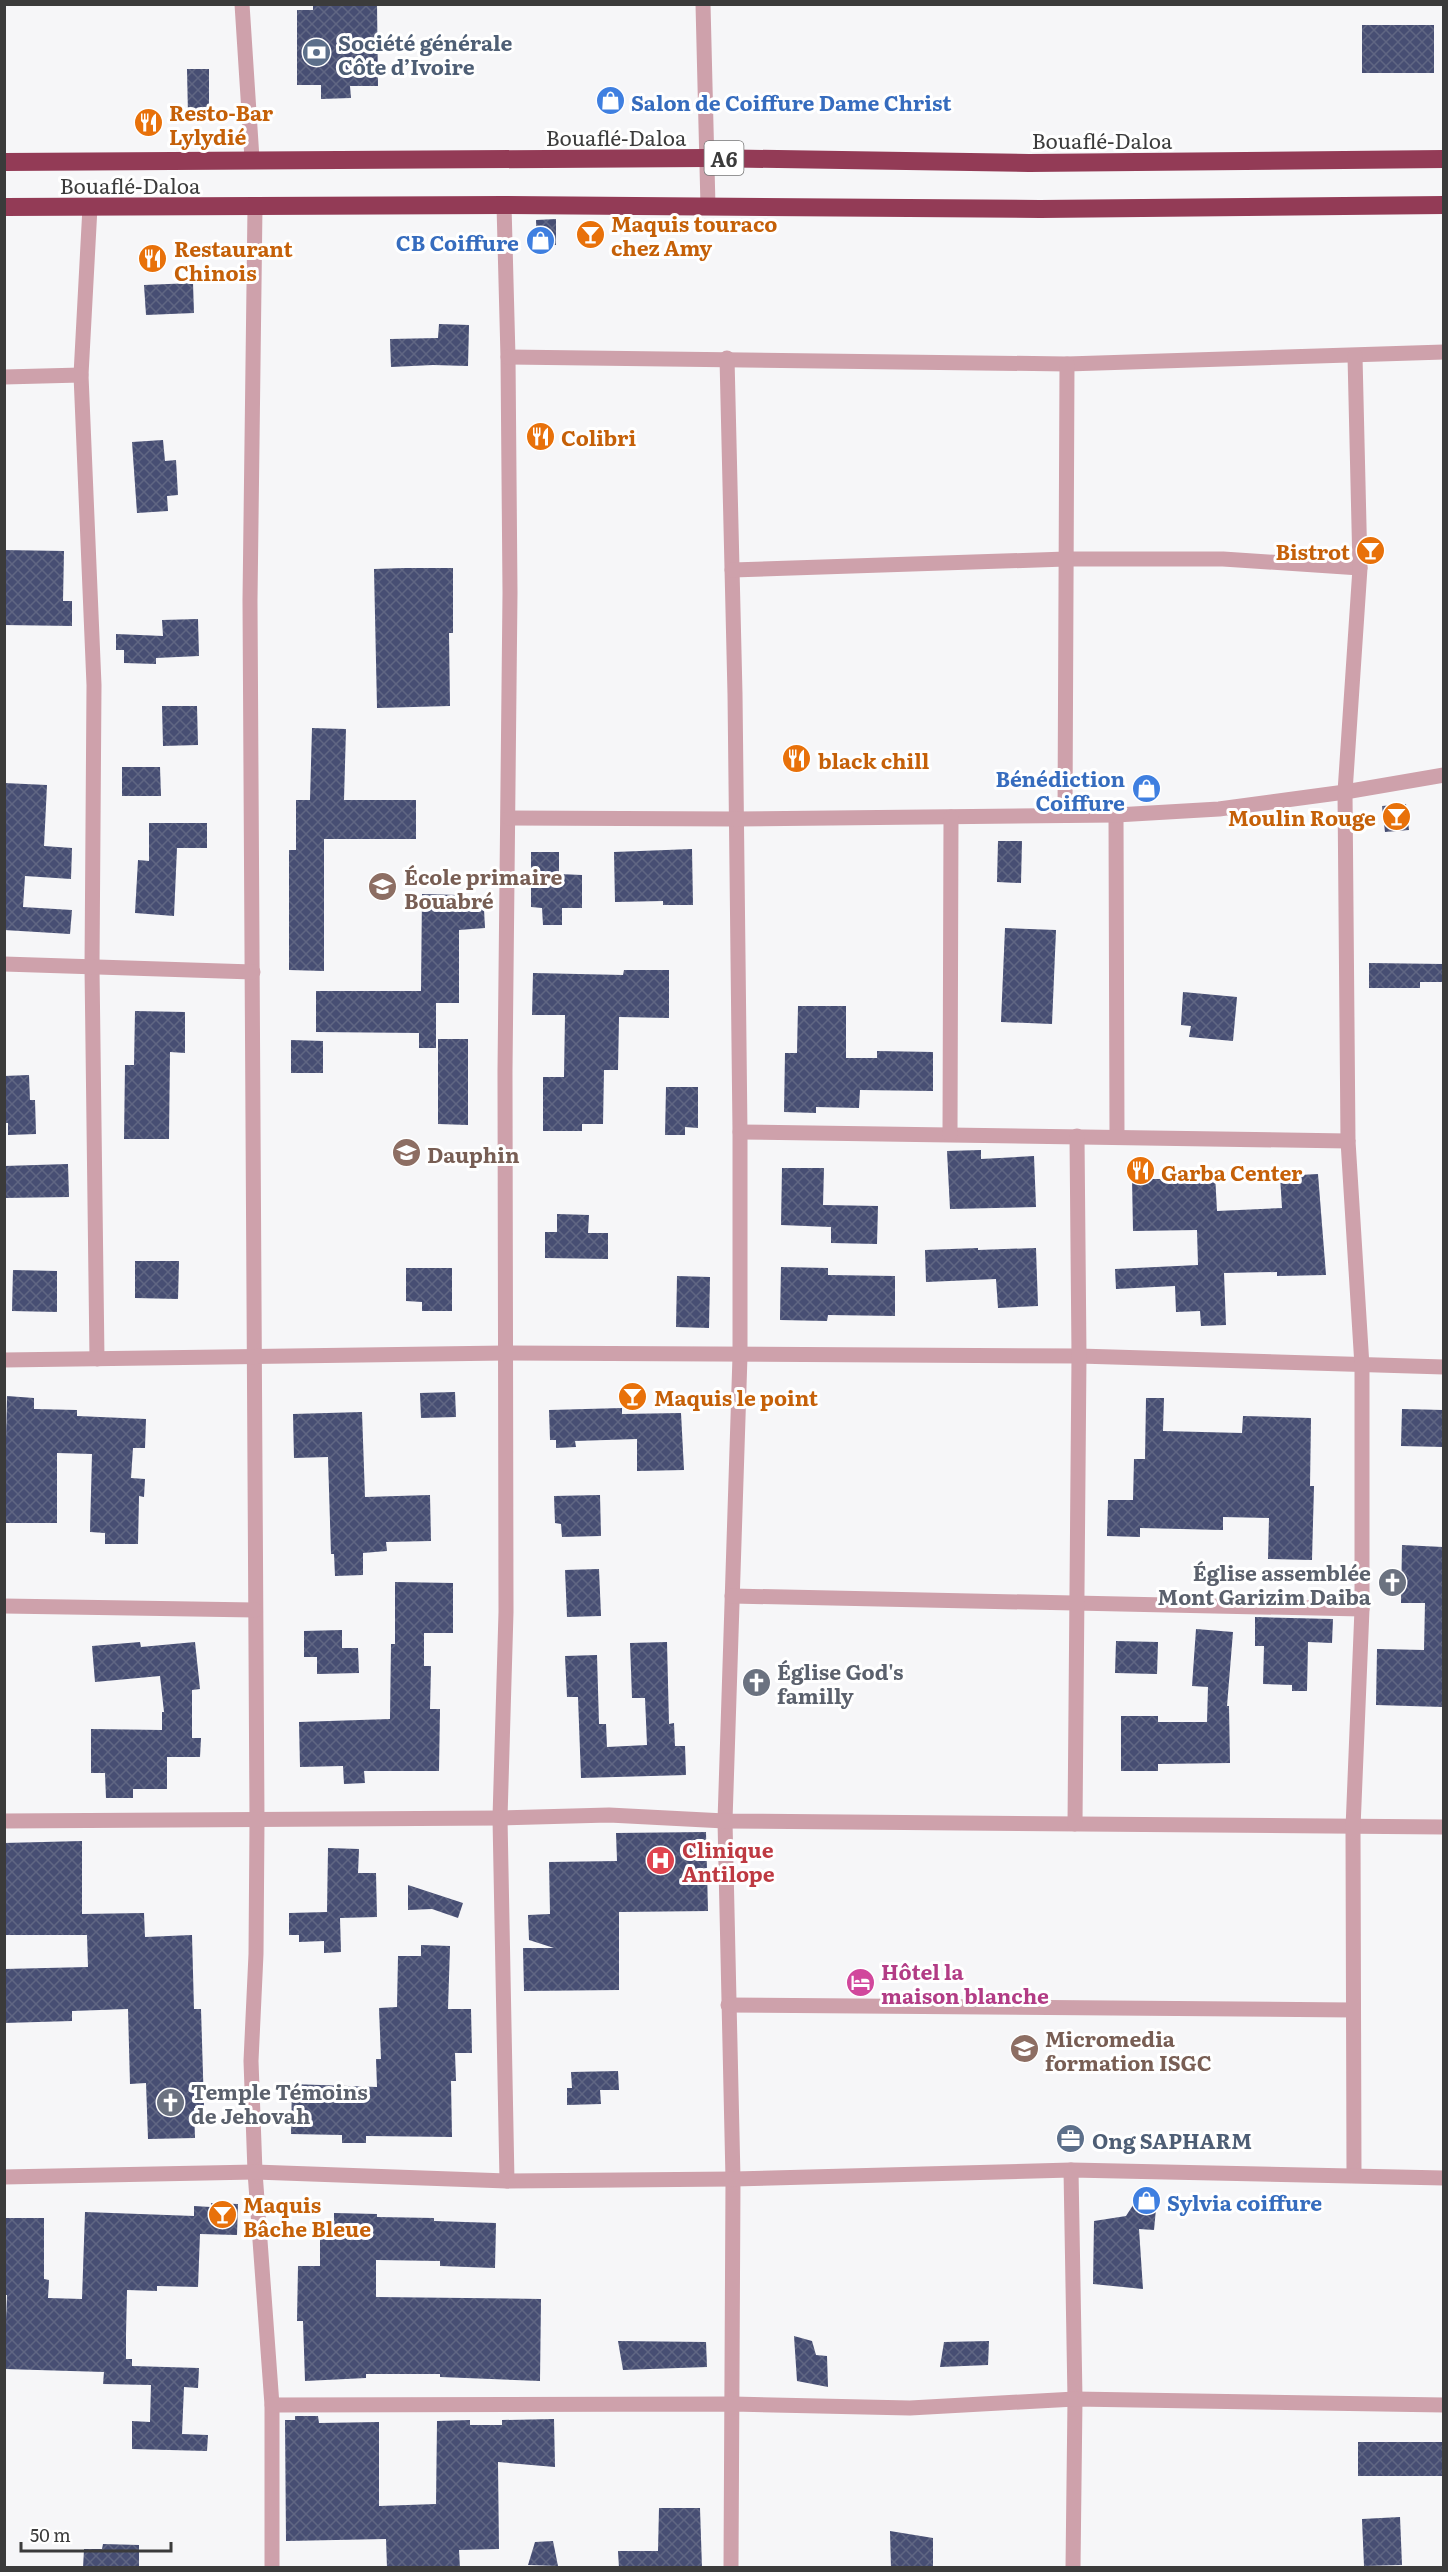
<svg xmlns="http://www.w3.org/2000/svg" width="1448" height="2572" viewBox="0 0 1448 2572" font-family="Literata,serif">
<defs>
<pattern id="building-cross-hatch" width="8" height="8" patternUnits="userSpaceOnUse" patternTransform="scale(1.5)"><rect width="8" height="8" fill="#474e73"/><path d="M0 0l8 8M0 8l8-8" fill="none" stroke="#606683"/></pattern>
</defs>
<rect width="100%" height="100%" fill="#f6f6f8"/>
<g fill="url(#building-cross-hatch)">
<polygon points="313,4 377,4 378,86 350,86 351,98 321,99 321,85 297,85 297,10 313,10"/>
<rect x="1362" y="25" width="72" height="48"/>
<polygon points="187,69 209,69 209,116 188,116"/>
<polygon points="556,219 556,245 537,246 536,220"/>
<polygon points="193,283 194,313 146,315 144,285"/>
<polygon points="439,324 469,325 468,366 433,365 391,367 390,339 438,338"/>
<polygon points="163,440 165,461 176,460 178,495 167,496 168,511 137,513 132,442"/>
<polygon points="4,550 64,551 63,601 72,601 72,626 4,625"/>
<polygon points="404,568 453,568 453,633 449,633 450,706 377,708 374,569"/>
<polygon points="198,619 199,656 156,658 156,664 124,663 124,650 116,650 116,634 163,636 162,620"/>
<polygon points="162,706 197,706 198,745 163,746"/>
<polygon points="312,728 346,729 344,800 416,800 416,839 324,839 324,971 289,970 289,850 296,850 296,800 310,800"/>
<polygon points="122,767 160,767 161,796 122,796"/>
<polygon points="4,783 47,785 44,846 72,848 71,879 25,876 23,907 72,910 70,934 4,930"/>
<polygon points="1406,804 1409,830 1385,832 1382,806"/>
<polygon points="149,823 207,823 207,848 177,848 174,916 135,913 138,860 149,861"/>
<polygon points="998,841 1022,841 1021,883 997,882"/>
<polygon points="692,849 693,905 663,905 663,901 615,902 614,852"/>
<polygon points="531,852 559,852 559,874 582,875 582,908 562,908 562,925 543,925 542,908 531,907"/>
<polygon points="422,894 459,895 459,910 484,909 485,928 459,930 459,1003 436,1003 436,1048 419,1048 419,1033 316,1032 316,991 421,991"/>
<polygon points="1005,928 1056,930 1052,1024 1001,1022"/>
<polygon points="1369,963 1443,964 1443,982 1420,982 1420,988 1369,988"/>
<polygon points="624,970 669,970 669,1018 619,1017 618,1070 604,1070 603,1124 582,1124 582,1131 543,1131 543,1077 564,1077 565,1015 532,1015 533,973 623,975"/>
<polygon points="1183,992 1237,997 1233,1041 1189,1037 1191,1026 1181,1025"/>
<polygon points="798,1006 846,1006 846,1058 877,1058 877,1051 933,1052 933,1091 860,1090 859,1108 816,1107 816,1113 784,1112 785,1053 797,1053"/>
<polygon points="135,1011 185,1012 185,1053 170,1052 169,1139 124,1139 125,1065 134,1065"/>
<polygon points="438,1039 468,1039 468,1125 438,1124"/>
<polygon points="291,1040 323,1041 323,1073 291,1073"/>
<polygon points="29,1075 30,1100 35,1100 36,1134 8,1135 8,1123 4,1123 4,1076"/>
<polygon points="666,1087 698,1087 698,1128 685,1127 685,1135 665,1135"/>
<polygon points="981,1150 981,1159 1034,1156 1036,1207 950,1209 947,1151"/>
<polygon points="68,1164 69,1197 4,1198 4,1166"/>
<polygon points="782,1168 824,1168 823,1205 878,1206 877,1244 831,1243 831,1227 781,1225"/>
<polygon points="1215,1174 1217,1211 1282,1208 1280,1176 1318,1174 1326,1275 1277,1276 1277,1272 1224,1273 1226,1325 1201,1326 1200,1311 1176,1312 1175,1286 1116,1289 1115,1269 1198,1265 1197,1230 1133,1231 1132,1179 1172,1179 1172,1176"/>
<polygon points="557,1214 589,1215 588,1233 608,1233 608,1259 545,1258 545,1232 557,1232"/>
<polygon points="978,1248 978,1250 1036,1248 1038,1306 998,1308 996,1279 926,1282 925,1250"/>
<polygon points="135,1261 179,1261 178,1299 135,1298"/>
<polygon points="781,1267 828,1268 828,1275 895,1276 895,1316 828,1315 827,1321 780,1320"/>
<polygon points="406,1268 452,1268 452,1311 422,1311 422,1302 406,1301"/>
<polygon points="13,1270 57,1271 57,1312 12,1311"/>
<polygon points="677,1276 710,1277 709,1328 676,1327"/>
<polygon points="455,1392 456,1417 421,1418 420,1393"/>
<polygon points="7,1396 34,1398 34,1409 77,1410 77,1416 146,1419 145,1448 133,1448 131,1478 145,1479 144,1497 139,1496 138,1544 105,1544 105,1533 90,1532 92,1454 57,1453 57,1523 4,1523"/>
<polygon points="1146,1398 1164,1398 1163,1431 1242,1433 1243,1416 1311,1418 1310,1486 1314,1486 1312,1560 1268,1559 1269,1518 1223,1517 1223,1530 1140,1528 1140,1537 1107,1536 1108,1500 1133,1500 1134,1459 1145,1459"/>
<polygon points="622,1408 622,1414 681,1413 684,1470 637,1471 637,1439 575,1441 576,1447 556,1448 556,1440 550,1440 549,1410"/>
<polygon points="1402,1409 1443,1410 1443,1447 1401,1446"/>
<polygon points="362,1412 365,1497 430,1495 431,1541 386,1542 387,1551 363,1553 363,1575 335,1576 334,1554 331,1554 328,1457 294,1458 293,1414"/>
<polygon points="600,1495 601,1536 562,1537 561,1524 555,1523 554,1496"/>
<polygon points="1402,1545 1443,1547 1443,1707 1376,1705 1377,1649 1424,1650 1425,1603 1401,1603"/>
<polygon points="599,1569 601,1616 567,1617 565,1570"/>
<polygon points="395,1582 453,1583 453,1633 424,1633 424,1666 431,1666 430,1709 440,1709 439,1771 364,1771 365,1783 344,1784 343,1766 300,1767 299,1722 390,1719 391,1644 395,1644"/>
<polygon points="1255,1617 1333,1619 1332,1643 1308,1642 1307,1691 1292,1691 1292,1685 1263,1684 1264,1646 1255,1646"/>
<polygon points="1196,1629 1233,1632 1227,1706 1229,1706 1230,1763 1158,1764 1158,1771 1121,1771 1121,1716 1158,1716 1158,1722 1207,1722 1208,1687 1192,1686"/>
<polygon points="342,1630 342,1648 358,1648 359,1673 317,1674 317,1657 304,1657 304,1631"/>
<polygon points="1116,1641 1158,1642 1157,1674 1115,1673"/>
<polygon points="140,1642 141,1647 195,1642 200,1689 192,1690 192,1738 201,1738 200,1757 167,1757 167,1789 133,1789 133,1798 106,1798 105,1773 91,1773 91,1729 162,1730 162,1712 164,1712 160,1676 95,1682 92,1646"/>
<polygon points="667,1642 669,1724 674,1723 675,1746 685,1746 686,1775 581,1778 578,1697 567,1697 565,1656 597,1655 599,1724 606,1724 607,1747 647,1745 645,1698 632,1698 630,1643"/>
<polygon points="706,1832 708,1911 619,1912 619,1990 524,1991 523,1948 554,1948 529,1940 528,1915 550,1914 549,1862 617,1861 616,1833"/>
<polygon points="82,1841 82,1914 144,1913 145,1937 192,1935 194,2009 201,2009 204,2107 194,2108 195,2138 148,2139 146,2083 130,2084 128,2009 72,2011 72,2021 4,2023 4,1969 88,1967 87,1935 4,1935 4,1843"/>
<polygon points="328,1848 359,1849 358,1873 376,1873 377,1917 340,1918 341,1952 324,1953 324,1941 299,1942 299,1935 289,1935 289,1913 327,1912"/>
<polygon points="408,1885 463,1903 458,1918 432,1909 408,1910"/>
<polygon points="421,1945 450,1946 448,2009 471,2009 472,2053 455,2053 456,2081 451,2081 452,2137 366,2136 366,2143 342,2143 342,2135 291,2134 292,2084 377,2087 376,2059 381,2059 379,2008 397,2007 398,1956 421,1956"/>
<polygon points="618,2071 619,2090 600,2090 601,2104 567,2105 567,2088 572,2088 571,2072"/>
<polygon points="1137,2199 1138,2208 1156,2209 1154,2230 1139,2229 1143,2289 1093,2284 1094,2221 1126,2216"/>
<polygon points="211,2203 238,2204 237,2235 200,2234 198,2287 157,2286 157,2291 127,2290 126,2335 126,2359 132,2359 132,2366 199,2368 198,2388 184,2387 182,2434 208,2435 207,2451 132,2449 132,2421 150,2422 151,2385 103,2384 104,2372 4,2369 7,2295 4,2295 4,2218 44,2218 44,2279 49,2280 48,2298 82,2299 85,2212 194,2216 194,2206 211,2207"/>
<polygon points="334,2213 377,2214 377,2217 434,2218 434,2221 496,2223 495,2268 440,2266 440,2261 376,2260 376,2297 541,2299 540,2381 440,2377 440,2374 366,2374 366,2378 305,2381 303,2321 297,2321 298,2266 320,2266 320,2222 334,2223"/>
<polygon points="794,2336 812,2341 816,2355 827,2356 828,2387 797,2381"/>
<polygon points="618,2341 706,2342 707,2367 623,2370"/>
<polygon points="989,2341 988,2365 940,2367 944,2342"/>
<polygon points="295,2416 318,2416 319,2423 379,2422 379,2506 436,2504 437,2421 470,2420 470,2425 502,2425 502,2420 554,2419 555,2467 498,2462 499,2549 459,2550 460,2568 387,2568 386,2539 286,2541 285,2420 295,2420"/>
<rect x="1358" y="2442" width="85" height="34"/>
<polygon points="659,2508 700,2508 702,2568 619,2568 618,2551 658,2551"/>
<polygon points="1400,2517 1402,2565 1364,2566 1362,2519"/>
<polygon points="890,2531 933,2538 933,2568 891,2568"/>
<polygon points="553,2541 558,2566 528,2565 535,2542"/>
<polygon points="103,2544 139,2545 139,2568 83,2568 84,2549 102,2549"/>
</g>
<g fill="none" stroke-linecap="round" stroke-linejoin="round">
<g stroke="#cea1ab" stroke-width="15">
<polyline points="242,4 252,159"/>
<polyline points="703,4 708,207"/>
<polyline points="504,205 508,357 510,593 505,1071 506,1612 500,1818 507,2181"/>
<polyline points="90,207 81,375 94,685 92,967 97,1359"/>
<polyline points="255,207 250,600 257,1821 256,1954 251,2061 255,2172 272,2405 272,2568"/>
<polyline points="508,357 1067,364 1444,352"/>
<polyline points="727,358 735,694 740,1132 740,1356 725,1821 733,2179 731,2568"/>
<polyline points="4,377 81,375"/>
<polyline points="732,570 1066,559 1223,559 1360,568"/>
<polyline points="1065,815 1067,364"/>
<polyline points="1116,815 1117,1137"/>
<polyline points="509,818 736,819 1116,815 1219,809 1345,792 1444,775"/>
<polyline points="4,964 253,972"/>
<polyline points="740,1132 1348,1141"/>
<polyline points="950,1134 951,817"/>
<polyline points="4,1360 505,1353 1079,1356 1444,1367"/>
<polyline points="732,1596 1362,1609"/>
<polyline points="4,1606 255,1610"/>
<polyline points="4,1821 500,1818 609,1815 725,1821 1444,1827"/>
<polyline points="1075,1824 1079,1356 1077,1136"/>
<polyline points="728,2005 1353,2010"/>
<polyline points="1071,2170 1075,2399 1073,2568"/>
<polyline points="1354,2175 1353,1828 1362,1609 1362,1366 1348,1141 1345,792 1360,568 1355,356"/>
<polyline points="4,2177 255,2172 507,2181 733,2179 1071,2170 1444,2178"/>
<polyline points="272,2405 733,2404 910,2408 1075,2399 1444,2405"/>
</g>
<g stroke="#933b56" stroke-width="18">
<polyline points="4,162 706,158 1029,163 1444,159"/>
<polyline points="4,207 504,205 1040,209 1444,205"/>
</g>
</g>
<defs>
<symbol id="bank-disc" viewBox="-11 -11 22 22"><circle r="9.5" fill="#5c6f8a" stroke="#fff"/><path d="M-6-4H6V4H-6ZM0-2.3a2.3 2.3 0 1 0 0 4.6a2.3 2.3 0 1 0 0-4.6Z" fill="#fff"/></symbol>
<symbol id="shop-disc" viewBox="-11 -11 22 22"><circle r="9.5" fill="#3f7fe0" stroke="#fff"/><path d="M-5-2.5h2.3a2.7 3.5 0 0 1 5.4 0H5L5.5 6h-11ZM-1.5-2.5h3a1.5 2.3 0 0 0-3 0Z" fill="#fff"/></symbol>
<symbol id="restaurant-disc" viewBox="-11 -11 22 22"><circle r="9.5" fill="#e8710a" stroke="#fff"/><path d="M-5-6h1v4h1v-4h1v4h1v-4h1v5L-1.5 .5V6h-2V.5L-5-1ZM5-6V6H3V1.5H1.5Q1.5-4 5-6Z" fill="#fff"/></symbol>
<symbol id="bar-disc" viewBox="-11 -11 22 22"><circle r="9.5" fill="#e8710a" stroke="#fff"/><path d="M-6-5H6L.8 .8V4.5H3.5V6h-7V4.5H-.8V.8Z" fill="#fff"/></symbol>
<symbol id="school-disc" viewBox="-11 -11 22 22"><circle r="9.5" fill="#8d6e63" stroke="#fff"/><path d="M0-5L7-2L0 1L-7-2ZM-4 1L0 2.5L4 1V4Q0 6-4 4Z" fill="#fff"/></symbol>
<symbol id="church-disc" viewBox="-11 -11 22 22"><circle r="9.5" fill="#6b7280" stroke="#fff"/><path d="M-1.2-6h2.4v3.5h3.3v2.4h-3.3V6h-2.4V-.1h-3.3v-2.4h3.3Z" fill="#fff"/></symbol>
<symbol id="hospital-disc" viewBox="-11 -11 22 22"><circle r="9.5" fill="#e0444e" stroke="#fff"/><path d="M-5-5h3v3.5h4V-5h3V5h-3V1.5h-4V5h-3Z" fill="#fff"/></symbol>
<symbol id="hotel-disc" viewBox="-11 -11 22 22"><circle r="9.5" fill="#d1479c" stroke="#fff"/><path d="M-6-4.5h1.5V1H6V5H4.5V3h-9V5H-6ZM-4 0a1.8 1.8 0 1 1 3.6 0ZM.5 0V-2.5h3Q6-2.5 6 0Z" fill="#fff"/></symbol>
<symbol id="office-disc" viewBox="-11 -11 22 22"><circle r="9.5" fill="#5c6f8a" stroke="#fff"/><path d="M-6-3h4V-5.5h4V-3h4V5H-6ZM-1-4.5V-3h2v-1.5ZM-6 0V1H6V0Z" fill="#fff"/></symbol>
</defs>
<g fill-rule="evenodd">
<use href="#bank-disc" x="300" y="36" width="33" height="33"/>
<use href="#shop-disc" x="594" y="84" width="33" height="33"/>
<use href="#restaurant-disc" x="132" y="106" width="33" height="33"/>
<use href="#bar-disc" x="574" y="218" width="33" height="33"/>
<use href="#shop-disc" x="524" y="224" width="33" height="33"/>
<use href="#restaurant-disc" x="136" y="242" width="33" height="33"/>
<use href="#restaurant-disc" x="524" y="420" width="33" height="33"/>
<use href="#bar-disc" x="1354" y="534" width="33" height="33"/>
<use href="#restaurant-disc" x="780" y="742" width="33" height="33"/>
<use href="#shop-disc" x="1130" y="772" width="33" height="33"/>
<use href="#bar-disc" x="1380" y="800" width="33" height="33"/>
<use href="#school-disc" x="366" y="870" width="33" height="33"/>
<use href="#school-disc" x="390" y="1136" width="33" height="33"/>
<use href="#restaurant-disc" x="1124" y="1154" width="33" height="33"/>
<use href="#bar-disc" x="616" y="1380" width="33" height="33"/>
<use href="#church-disc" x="1376" y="1566" width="33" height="33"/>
<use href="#church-disc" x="740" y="1666" width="33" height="33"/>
<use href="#hospital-disc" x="644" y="1844" width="33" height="33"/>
<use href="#hotel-disc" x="844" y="1966" width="33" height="33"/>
<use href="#school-disc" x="1008" y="2032" width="33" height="33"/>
<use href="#church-disc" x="154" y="2086" width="33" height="33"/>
<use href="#office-disc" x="1054" y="2122" width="33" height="33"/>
<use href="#shop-disc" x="1130" y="2184" width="33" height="33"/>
<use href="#bar-disc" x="206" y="2198" width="33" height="33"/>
</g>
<g text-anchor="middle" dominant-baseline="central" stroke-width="6" stroke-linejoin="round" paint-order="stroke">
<rect fill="#fff" stroke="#767676" stroke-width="1.5" x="704.5" y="141" width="39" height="34" rx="4.5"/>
<g font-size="20" font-weight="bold" fill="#3b3b3b">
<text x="724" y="158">A6</text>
</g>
<g font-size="21" font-weight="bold" fill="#4e5e75" stroke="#fff" text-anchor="start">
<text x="338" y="41">Société générale<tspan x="338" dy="24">Côte d’Ivoire</tspan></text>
<text x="1092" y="2139">Ong SAPHARM</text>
</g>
<g font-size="21" font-weight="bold" fill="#366cbe" stroke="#fff" text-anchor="start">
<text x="631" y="101">Salon de Coiffure Dame Christ</text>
<text x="519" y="241" text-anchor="end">CB Coiffure</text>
<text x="1125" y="777" text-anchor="end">Bénédiction<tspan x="1125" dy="24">Coiffure</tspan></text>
<text x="1167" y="2201">Sylvia coiffure</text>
</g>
<g font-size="21" font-weight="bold" fill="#c56008" stroke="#fff" text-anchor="start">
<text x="169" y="111">Resto-Bar<tspan x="169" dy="24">Lylydié</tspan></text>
<text x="611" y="222">Maquis touraco<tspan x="611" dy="24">chez Amy</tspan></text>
<text x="174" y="247">Restaurant<tspan x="174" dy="24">Chinois</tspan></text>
<text x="561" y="436">Colibri</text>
<text x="1350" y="550" text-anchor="end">Bistrot</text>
<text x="818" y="759">black chill</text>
<text x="1376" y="816" text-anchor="end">Moulin Rouge</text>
<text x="1161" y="1171">Garba Center</text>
<text x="654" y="1396">Maquis le point</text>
<text x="243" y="2203">Maquis<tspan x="243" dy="24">Bâche Bleue</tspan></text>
</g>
<g font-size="21" fill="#3b3b3b" stroke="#fff">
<text x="616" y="136">Bouaflé-Daloa</text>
<text x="1102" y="139">Bouaflé-Daloa</text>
<text x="130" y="184">Bouaflé-Daloa</text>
</g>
<g font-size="21" font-weight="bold" fill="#785e54" stroke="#fff" text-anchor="start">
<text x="404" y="875">École primaire<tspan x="404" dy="24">Bouabré</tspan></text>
<text x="427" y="1153">Dauphin</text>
<text x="1045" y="2037">Micromedia<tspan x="1045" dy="24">formation ISGC</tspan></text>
</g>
<g font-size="21" font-weight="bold" fill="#5b616d" stroke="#fff" text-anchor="start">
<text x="1371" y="1571" text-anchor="end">Église assemblée<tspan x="1371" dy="24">Mont Garizim Daiba</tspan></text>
<text x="777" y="1670">Église God's<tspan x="777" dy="24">familly</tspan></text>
<text x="191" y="2090">Temple Témoins<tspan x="191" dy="24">de Jehovah</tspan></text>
</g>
<g font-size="21" font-weight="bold" fill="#be3a42" stroke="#fff" text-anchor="start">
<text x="682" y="1848">Clinique<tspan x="682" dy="24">Antilope</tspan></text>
</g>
<g font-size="21" font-weight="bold" fill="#b23c85" stroke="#fff" text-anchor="start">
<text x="881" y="1970">Hôtel la<tspan x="881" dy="24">maison blanche</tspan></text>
</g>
</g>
<rect width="1448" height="2572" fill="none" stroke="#3b3b3b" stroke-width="12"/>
<path d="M21 2542v9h150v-9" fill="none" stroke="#3b3b3b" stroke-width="3"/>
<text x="30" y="2542" font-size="18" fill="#3b3b3b" stroke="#ffffff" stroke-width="4.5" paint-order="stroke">50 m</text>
</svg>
